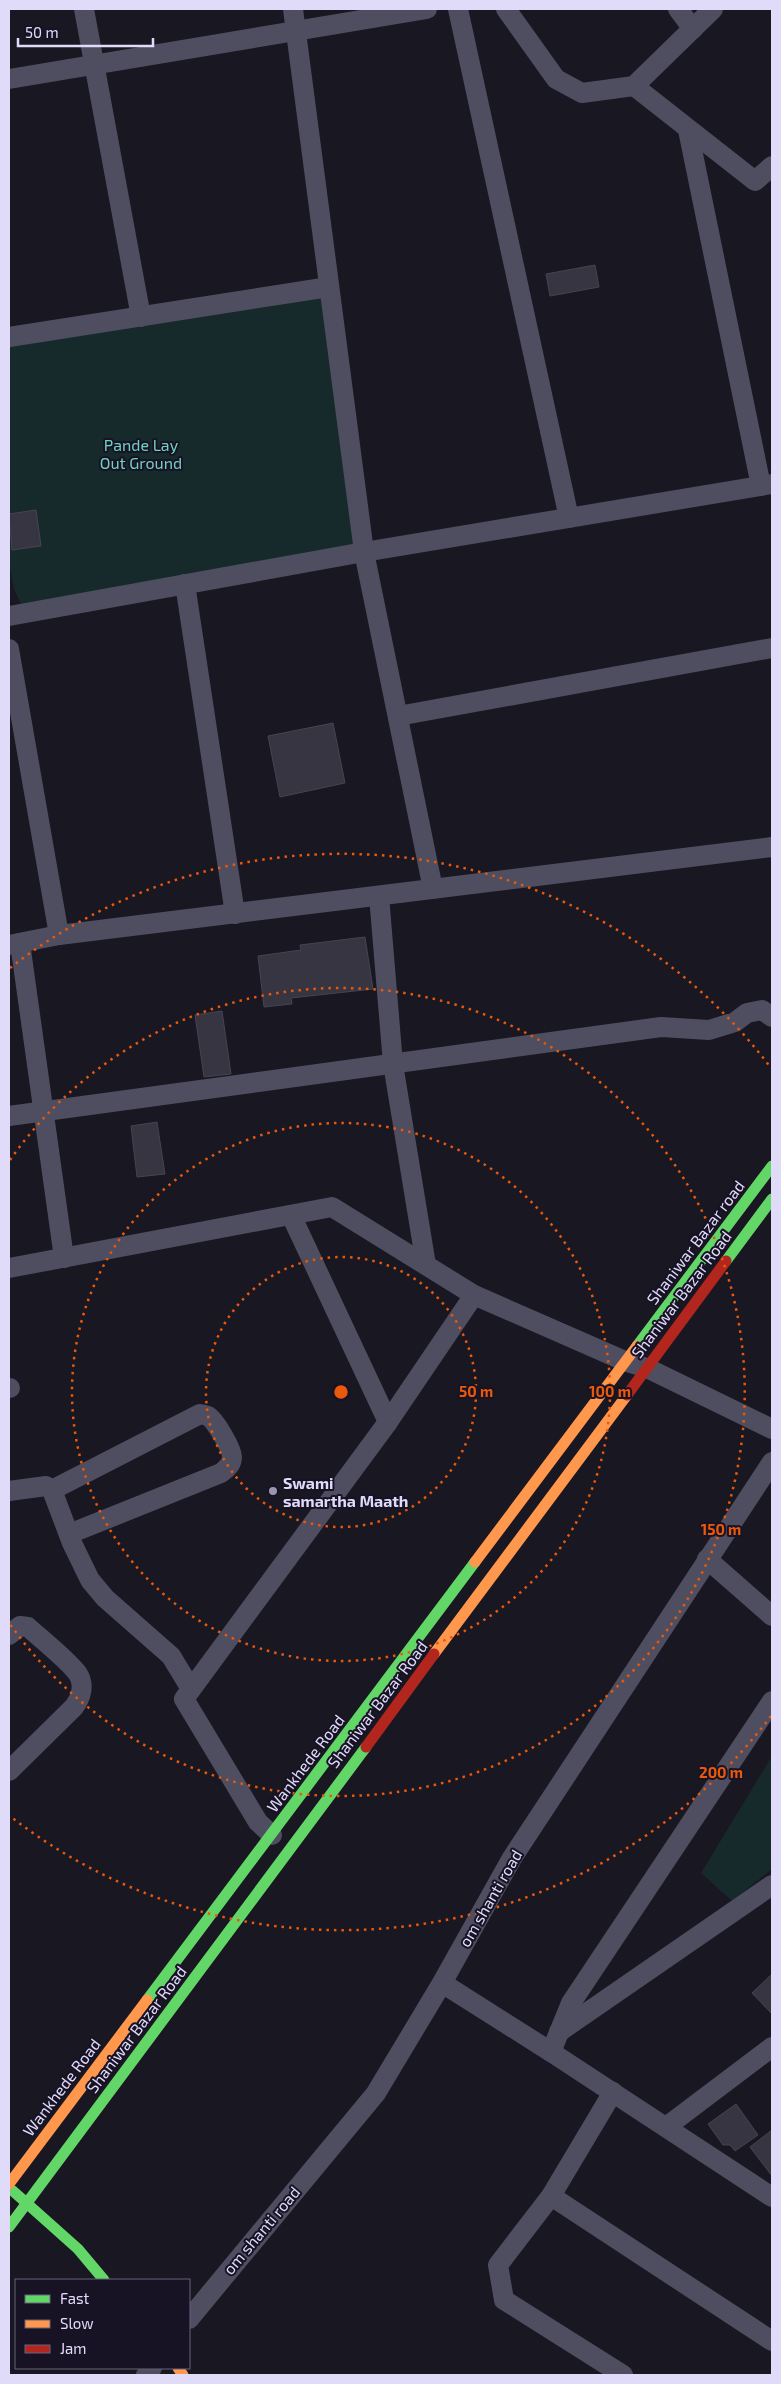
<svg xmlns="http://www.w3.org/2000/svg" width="781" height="2384" viewBox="0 0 781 2384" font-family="'Exo 2',sans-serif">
<rect width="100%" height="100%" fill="#191721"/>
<g fill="#162a2c">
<polygon points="323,294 357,543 315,554 22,606 14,589 9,562 9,346"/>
<polygon points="772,1756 772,1869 732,1901 701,1873"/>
</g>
<g fill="#383542" stroke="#474353">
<polygon points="595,265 599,287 550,296 546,274"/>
<polygon points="36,510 41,546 12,550 9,514"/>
<polygon points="333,723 345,783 280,797 268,736"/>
<polygon points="365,937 373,989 291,998 292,1004 264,1007 258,956 301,950 300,945"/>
<polygon points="222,1011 231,1074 204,1077 195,1015"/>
<polygon points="157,1122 165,1174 137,1177 131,1126"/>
<polygon points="772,1974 772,2014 752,1993"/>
<polygon points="736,2104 758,2135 735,2151 730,2145 723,2145 708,2124"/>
<polygon points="772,2130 772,2176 750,2147"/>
</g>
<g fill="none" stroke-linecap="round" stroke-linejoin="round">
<g stroke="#4f4d60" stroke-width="20">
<polyline points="84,9 141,317"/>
<polyline points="293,9 364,552 433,889"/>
<polyline points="458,9 569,518"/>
<polyline points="506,9 556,79 582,93 634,86 713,9"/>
<polyline points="678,9 693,29"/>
<polyline points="9,79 427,9"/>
<polyline points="634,86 755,181 772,166"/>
<polyline points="688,130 761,486"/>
<polyline points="9,337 329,287"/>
<polyline points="185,584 235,914"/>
<polyline points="9,616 364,552 772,484"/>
<polyline points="9,649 59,935"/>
<polyline points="398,716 772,648"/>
<polyline points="379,896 393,1064 426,1265"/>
<polyline points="20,943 64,1258"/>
<polyline points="9,945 59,935 772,847"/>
<polyline points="9,1116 661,1027 709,1030 735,1022 747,1013 762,1010 772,1017"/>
<polyline points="291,1215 388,1422"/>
<polyline points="9,1268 332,1207 474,1295 627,1362 647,1368 772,1429"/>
<polyline points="9,1388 10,1388"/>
<path d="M 52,1490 L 200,1414 C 203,1415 206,1415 208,1416 C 215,1420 232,1449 232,1457 C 232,1465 226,1469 221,1473 L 69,1534"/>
<polyline points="9,1491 46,1486 52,1490 72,1543 90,1580 105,1598 171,1656 191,1689"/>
<polyline points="707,1559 772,1616"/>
<path d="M 9,1635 L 20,1626 L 28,1627 C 40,1638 70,1662 78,1674 C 85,1685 81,1698 74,1707 L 9,1771"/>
<polyline points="272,1835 258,1822 184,1699 388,1422 474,1295"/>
<polyline points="442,1983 551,2052 571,2003 772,1701"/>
<polyline points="559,2032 772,1885"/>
<polyline points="551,2052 772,2197"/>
<polyline points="613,2092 551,2196 772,2341"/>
<polyline points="666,2127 772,2047"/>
<polyline points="551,2196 498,2265 504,2300 623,2375"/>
<polyline points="189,2319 376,2093 442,1983 512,1858 772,1462"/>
<polyline points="146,2375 152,2368"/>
</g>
<g stroke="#63d668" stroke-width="11">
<polyline points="726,1261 772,1199"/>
<polyline points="637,1346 772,1166"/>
<polyline points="147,2000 475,1562"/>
<polyline points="13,2191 78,2249 104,2280"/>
<polyline points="9,2227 366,1747"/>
</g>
<g stroke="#ff974d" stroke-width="11">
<polyline points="475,1562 637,1346"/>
<polyline points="434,1654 627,1395"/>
<polyline points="9,2184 147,2000"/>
<polyline points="178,2368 183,2375"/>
</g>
<g stroke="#b3261e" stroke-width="11">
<polyline points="627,1395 726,1261"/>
<polyline points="366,1747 434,1654"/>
</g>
</g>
<g fill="none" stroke="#e8590c" stroke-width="2.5" stroke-dasharray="2.5 5">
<circle cx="341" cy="1392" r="135"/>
<circle cx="341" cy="1392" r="269"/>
<path d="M10 1160A404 404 0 1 1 10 1624"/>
<path d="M771 1716A538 538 0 0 1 10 1816M10 968A538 538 0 0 1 771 1068"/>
</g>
<circle fill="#9b96ae" stroke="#171325" stroke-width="2" cx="273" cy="1491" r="5"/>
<g text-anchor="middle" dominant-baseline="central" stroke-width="4" stroke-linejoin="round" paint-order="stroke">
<g font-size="16" fill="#70d1c0" stroke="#171325">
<text x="141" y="444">Pande Lay<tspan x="141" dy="18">Out Ground</tspan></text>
</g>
<g font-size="16" fill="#e1dbfa" stroke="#171325">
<text transform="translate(695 1242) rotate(-53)">Shaniwar Bazar road</text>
<text transform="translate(681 1294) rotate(-53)">Shaniwar Bazar Road</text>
<text transform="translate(377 1704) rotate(-53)">Shaniwar Bazar Road</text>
<text transform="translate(305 1763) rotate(-53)">Wankhede Road</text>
<text transform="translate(490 1898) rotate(-60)">om shanti road</text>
<text transform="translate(136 2029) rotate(-53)">Shaniwar Bazar Road</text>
<text transform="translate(61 2087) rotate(-53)">Wankhede Road</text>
<text transform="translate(261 2230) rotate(-50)">om shanti road</text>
</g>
<g font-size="16" font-weight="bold" fill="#e1dbfa" stroke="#171325" text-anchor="start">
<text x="283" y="1482">Swami<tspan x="283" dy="18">samartha Maath</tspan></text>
</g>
</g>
<circle cx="341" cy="1392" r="8" fill="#e8590c" stroke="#171325" stroke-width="2.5"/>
<g font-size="15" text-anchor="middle" font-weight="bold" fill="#e8590c" stroke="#171325" stroke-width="4" stroke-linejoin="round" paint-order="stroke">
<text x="476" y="1397">50 m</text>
<text x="610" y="1397">100 m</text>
<text x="721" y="1535">150 m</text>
<text x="721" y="1778">200 m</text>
</g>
<rect width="781" height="2384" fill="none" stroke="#e1dbfa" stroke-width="20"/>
<rect x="15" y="2279" width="175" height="90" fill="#171325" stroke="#68637a"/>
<rect x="25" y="2295" width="25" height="8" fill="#63d668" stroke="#68637a"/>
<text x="60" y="2304" font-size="15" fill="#e1dbfa">Fast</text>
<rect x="25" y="2320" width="25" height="8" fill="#ff974d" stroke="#68637a"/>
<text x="60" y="2329" font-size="15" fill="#e1dbfa">Slow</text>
<rect x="25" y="2345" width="25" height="8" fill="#b3261e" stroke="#68637a"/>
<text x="60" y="2354" font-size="15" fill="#e1dbfa">Jam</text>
<path d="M18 38v8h135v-8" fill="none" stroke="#e1dbfa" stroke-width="2.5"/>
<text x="25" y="38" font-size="15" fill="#e1dbfa" stroke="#171325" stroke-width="4" paint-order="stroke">50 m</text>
</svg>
